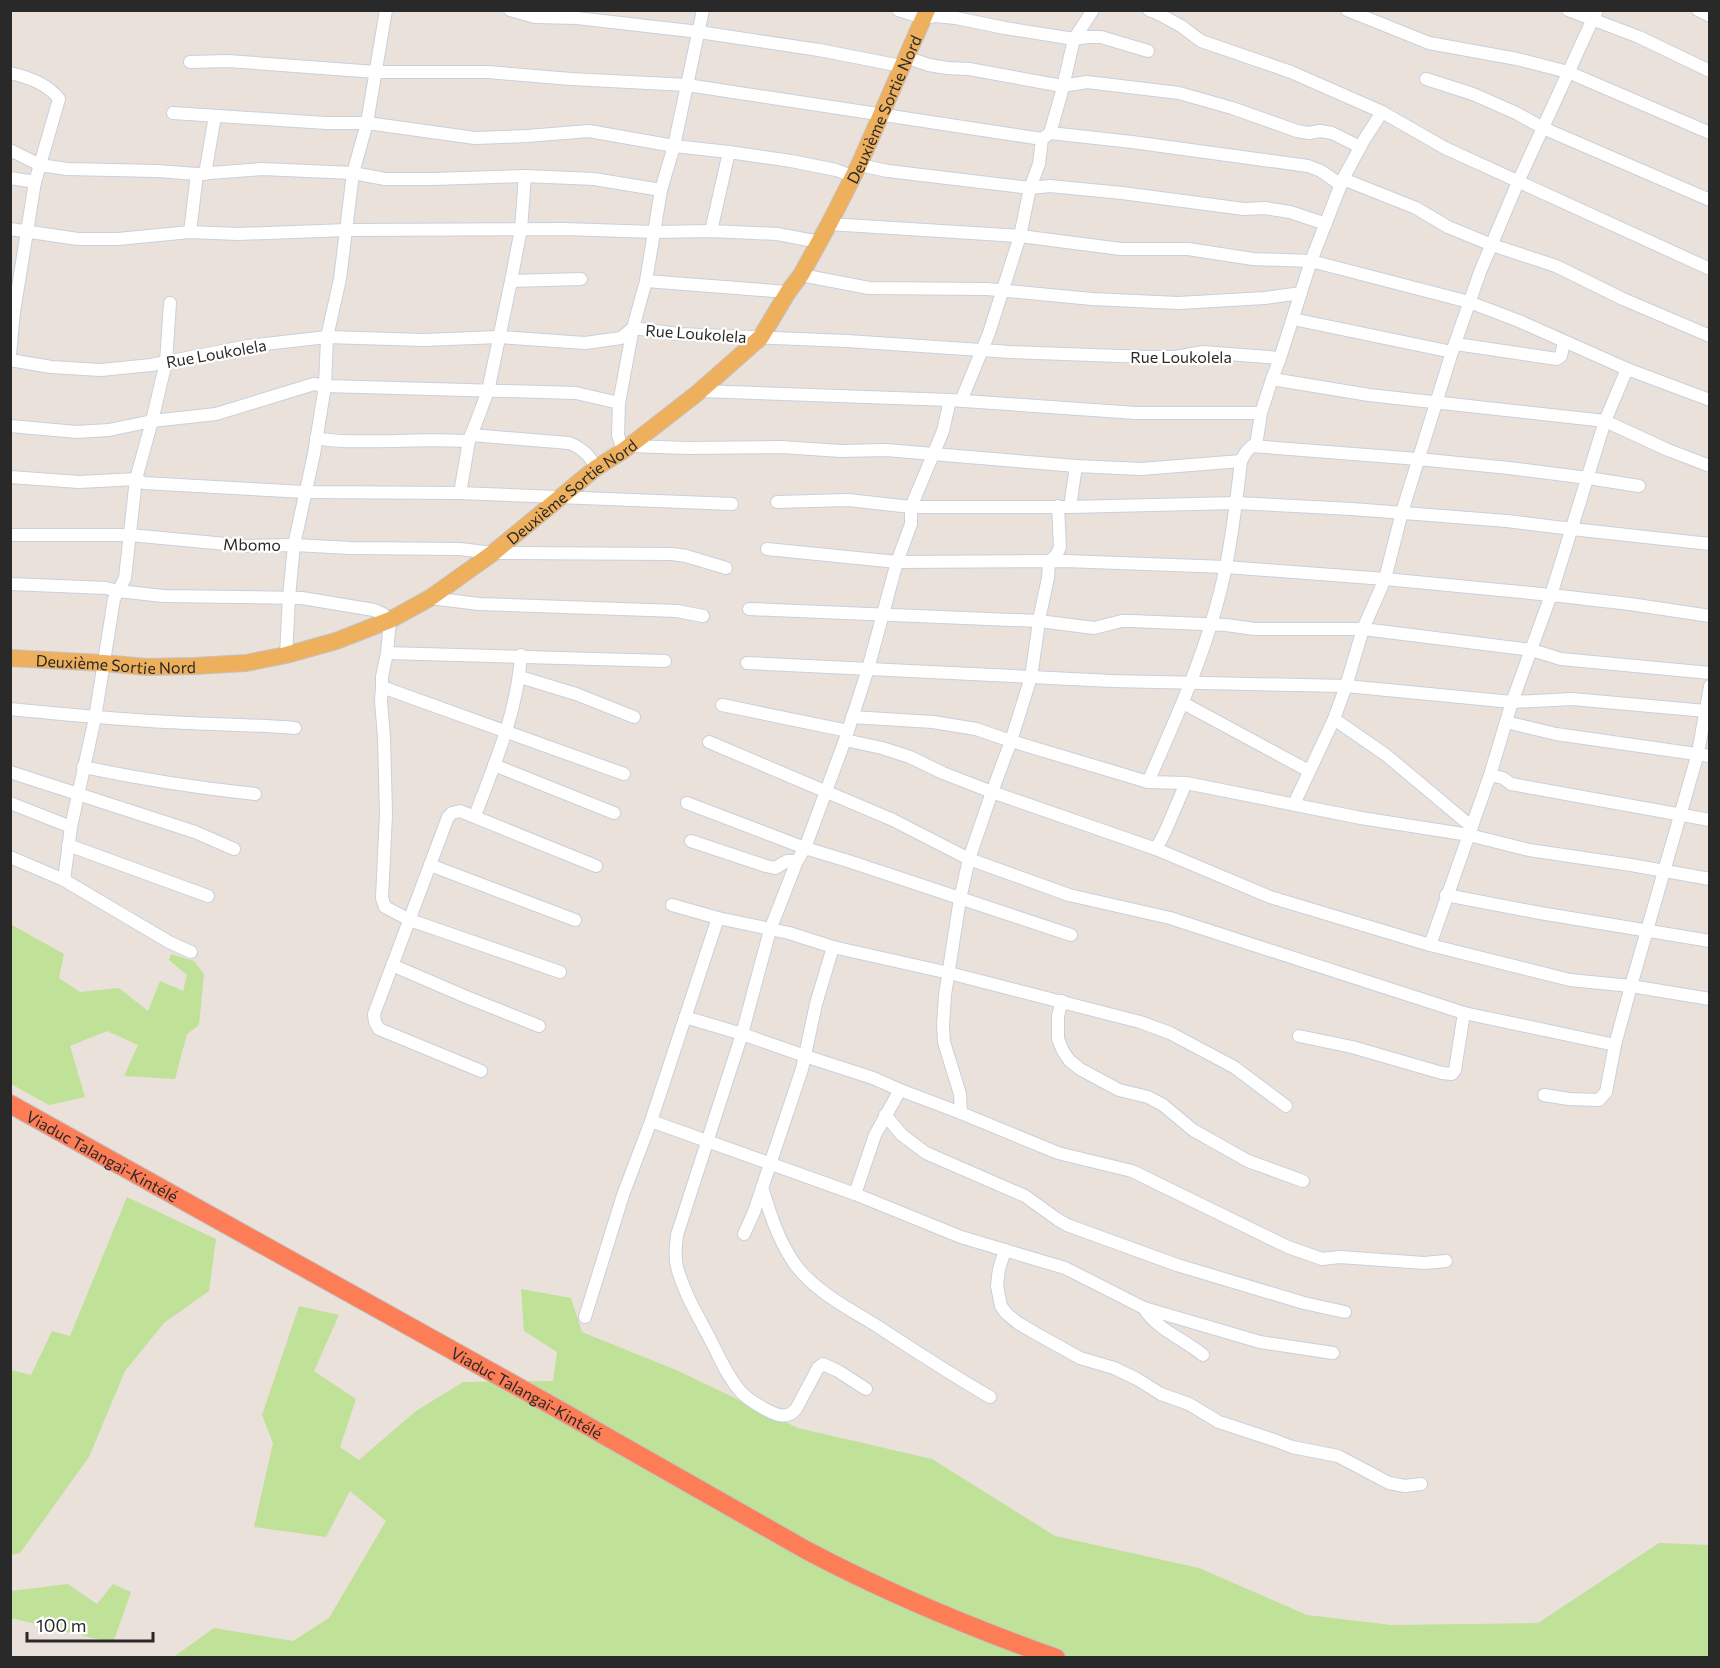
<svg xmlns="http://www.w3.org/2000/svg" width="1720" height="1668" viewBox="0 0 1720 1668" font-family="Commissioner,sans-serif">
<rect width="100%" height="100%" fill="#ebe1db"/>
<g fill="#bfe198">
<polygon points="10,922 12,925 64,954 59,978 80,992 119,988 148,1011 160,981 183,991 187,975 169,960 171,954 194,961 204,974 199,1025 187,1034 175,1079 124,1076 138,1045 107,1031 70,1046 85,1097 49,1105 11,1084"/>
<polygon points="127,1197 216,1239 209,1291 164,1323 125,1371 89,1457 20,1553 11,1555 11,1370 31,1375 52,1331 70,1336"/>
<polygon points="521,1289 571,1298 582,1332 676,1370 798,1428 932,1459 1055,1536 1199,1568 1307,1615 1391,1625 1538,1623 1659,1543 1709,1545 1709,1657 172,1658 214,1628 293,1641 329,1618 386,1521 350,1491 326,1537 254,1527 273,1443 262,1415 299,1306 339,1315 314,1371 356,1399 340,1447 359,1460 416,1411 463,1382 553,1381 557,1352 524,1331"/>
<polygon points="68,1584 97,1604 113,1584 131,1592 113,1643 11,1618 11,1591"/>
</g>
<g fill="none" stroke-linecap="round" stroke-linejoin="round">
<defs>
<g id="minor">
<polyline points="510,10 535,17 577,18 699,32 819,50 901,66"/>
<polyline points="898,10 924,18 935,16 956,18 1005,28 1074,39 1087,37 1101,37 1148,51"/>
<polyline points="1149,10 1159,14 1181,26 1201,41 1291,72 1382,112 1445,148 1710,269"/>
<polyline points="1347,10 1429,43 1517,59 1568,72 1710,133"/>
<polyline points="1568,10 1639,37 1710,71"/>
<polyline points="1698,10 1710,16"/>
<polyline points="905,57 929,65 947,68 969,69 1062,86 1087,82 1179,93 1232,108 1297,131 1309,133 1320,131 1332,133 1360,147"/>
<polyline points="190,62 228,61 376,72 488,72 571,79 687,85 1042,139"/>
<path d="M 10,73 C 28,77 48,84 59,99 L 35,182 L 14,312 L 10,354"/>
<polyline points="1426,79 1473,94 1516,113 1543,128 1710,200"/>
<polyline points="173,113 326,123 367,123 475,138 527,136 589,131 674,146 729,152 791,161 836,170 852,176"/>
<polyline points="1050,133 1132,142 1308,166 1321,171 1341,185"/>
<polyline points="10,150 40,165 67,169 157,171 197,174 262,169 353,173 385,179 433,179 525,176 594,179 661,190"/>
<polyline points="859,165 888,171 1030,188 1050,186 1122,193 1244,209 1265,208 1290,212 1326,224"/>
<polyline points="205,174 215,116"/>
<polyline points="10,178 35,182"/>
<polyline points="1343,179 1416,208 1448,227 1492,245 1556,266 1623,299 1710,336"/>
<polyline points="829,224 1020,236 1121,249 1188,249 1253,259 1311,261 1469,302 1519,321 1627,369 1710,400"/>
<polyline points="10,229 78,239 118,239 190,232 238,234 347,230 564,229 655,232 711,231 777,234 820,242"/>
<polyline points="711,231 729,152"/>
<polyline points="190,232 197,174"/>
<polyline points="801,275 869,288 987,289 1092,299 1178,303 1265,298 1301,293"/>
<polyline points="511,281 581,279"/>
<polyline points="646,281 788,292"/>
<polyline points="1293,319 1452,352"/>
<polyline points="1456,344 1557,359 1561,356 1564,342"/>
<polyline points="10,360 51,367 101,370 151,365 248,346 327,337 424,340 499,337 585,343 621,338 633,328 679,334 847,341 1010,352 1147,357 1175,357 1203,352 1280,358"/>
<polyline points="1272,379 1369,395 1605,421 1668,450 1710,466"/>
<polyline points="700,391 950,400 1136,413 1261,413"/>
<polyline points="961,401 989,333 1020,236 1030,188 1039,164 1042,139 1050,133 1061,95 1074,39 1093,10"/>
<polyline points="10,426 77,432 109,430 152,421 216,414 314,384 325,386 576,393 619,403"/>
<path d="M 471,435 L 569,443 C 582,448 590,455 596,468"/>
<path d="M 316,438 C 342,443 368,441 395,441 C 420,440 444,440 469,441"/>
<polyline points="1256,445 1261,413 1272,379 1280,358 1311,261 1343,179 1364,140 1382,112"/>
<polyline points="630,446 687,448 781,447 841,451 886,450 1076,466 1141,469 1241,461"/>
<polyline points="623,451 618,435 619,403 633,328 646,281 661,190 674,146 703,10"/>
<polyline points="10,477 79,482 136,479 144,483 161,484 305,492 460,493 732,504"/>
<polyline points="460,493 469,441 488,391 511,281 521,229 525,176"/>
<polyline points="777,502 848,500 911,507 1070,507 1236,503 1352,509 1507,521 1572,529 1710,544"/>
<polyline points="1070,507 1076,466"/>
<polyline points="10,535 130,535 247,546 294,545 351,548 460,549 493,553 672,554 686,556 726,568"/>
<polyline points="767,549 897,562 1065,561 1226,567 1385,579 1551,595 1630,604 1710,616"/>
<polyline points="10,584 106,588 118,591 163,596 302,598 374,610 383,614 390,620 387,653 382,677 382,687 624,774"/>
<polyline points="430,598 479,604 677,611 703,616"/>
<polyline points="749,609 1039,621 1094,628 1122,621 1131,621 1226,625 1255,629 1363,629 1532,650 1561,659 1710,673"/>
<polyline points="387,653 665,661"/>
<polyline points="286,655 289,597 294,545 314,454 325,386 327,337 340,279 353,173 367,123 386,10"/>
<polyline points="747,663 1112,681 1346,686 1512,702 1572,699 1706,711"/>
<polyline points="520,677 576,694 634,717"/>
<polyline points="382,687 381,701 384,737 386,814 382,898 385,907 410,920 560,972"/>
<polyline points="1183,703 1309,771"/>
<polyline points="722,705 848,731"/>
<path d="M 10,709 C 70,715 130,721 190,723 C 225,725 260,725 295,728"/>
<polyline points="852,717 933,722 976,729 1011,741 1148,782 1186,783 1361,818 1469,835 1529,850 1631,865 1710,879"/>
<polyline points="1334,719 1386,755 1472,827"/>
<polyline points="1506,722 1556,734 1710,756"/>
<polyline points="845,740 882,748 910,757 943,773 992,792 1156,849 1270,897 1430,945 1570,980 1631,986 1710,999"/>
<polyline points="709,742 893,820 969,859 1069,895 1170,918 1464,1013 1615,1045"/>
<polyline points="494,765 614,813"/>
<path d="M 83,767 C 140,779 197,788 255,794"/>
<polyline points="10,772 195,832 234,849"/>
<polyline points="1490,775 1503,778 1511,784 1710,820"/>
<path d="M 1148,782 C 1179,712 1211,641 1226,566 C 1233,531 1237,496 1241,461 L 1246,452 L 1252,446 L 1418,459 L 1509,468 L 1588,478 L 1639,486"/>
<polyline points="10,803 71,827"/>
<polyline points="687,803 805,848 848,861 1071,935"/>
<polyline points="1294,804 1334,719 1346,686 1363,629 1385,579 1402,512 1452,352 1480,272 1518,182 1597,10"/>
<path d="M 475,816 C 495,762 517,714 521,655"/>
<polyline points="691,841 766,866 775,868 787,861 797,861"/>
<polyline points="68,845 208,896"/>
<polyline points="1156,849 1165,832 1186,783"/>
<polyline points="10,857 64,880 169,942 191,952"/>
<polyline points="430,865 575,920"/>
<polyline points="64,880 71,827 95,718 114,599 125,578 136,479 152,421 166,362 170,303"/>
<polyline points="1446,895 1540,913 1710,941"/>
<polyline points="672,905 718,918 789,933 833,947 949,973 1140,1022 1170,1033 1234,1067 1286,1106"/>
<polyline points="1430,945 1490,775 1512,702 1551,595 1605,421 1627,369"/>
<polyline points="392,965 464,996 539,1026"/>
<polyline points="1062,1001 1058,1016 1058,1039 1063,1051 1069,1060 1080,1069 1119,1090 1148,1097 1163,1105 1193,1130 1248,1161 1303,1181"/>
<polyline points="685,1017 742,1034 805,1056 873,1078 900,1090 961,1113 1058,1153 1132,1171 1288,1247 1322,1259 1340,1257 1424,1263 1446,1261"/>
<polyline points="1299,1036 1352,1047 1442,1073 1452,1074 1455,1070 1464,1013"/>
<polyline points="481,1071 379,1029 375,1022 374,1014 448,817 452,813 460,811 596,866"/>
<polyline points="1544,1095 1569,1099 1599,1100 1606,1092 1615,1045 1631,986 1698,753 1710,686"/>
<polyline points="961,1113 960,1094 944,1042 943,1025 945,995 960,899 969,859 992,792 1011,741 1031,677 1040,615 1048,578 1049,562 1057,554 1060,547 1058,506"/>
<polyline points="885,1115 902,1135 926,1153 1025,1196 1057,1219 1067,1225 1177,1265 1304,1303 1345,1312"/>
<polyline points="651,1121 855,1194 961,1237 1065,1268 1144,1308 1260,1342 1333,1353"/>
<path d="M 762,1187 C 770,1214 778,1239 794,1263 C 815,1292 848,1308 877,1326 C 915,1351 952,1375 990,1397"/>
<polyline points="855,1194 875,1135 900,1090"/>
<polyline points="744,1234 754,1212 802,1069 816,1004 833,947"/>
<polyline points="1005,1250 999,1269 998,1277 997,1286 1001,1306 1006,1313 1018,1323 1035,1333 1080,1358 1114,1368 1137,1379 1161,1394 1189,1404 1219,1422 1274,1440 1292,1447 1338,1456 1389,1483 1405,1486 1421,1484"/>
<path d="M 1144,1308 C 1157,1330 1184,1339 1203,1355"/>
<polyline points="585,1317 623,1195 651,1121 718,918"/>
<path d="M 866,1389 L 838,1371 L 823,1364 L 818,1368 L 796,1409 C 788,1419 778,1416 767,1410 C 758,1405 748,1400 741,1392 C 728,1378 721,1360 712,1343 C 700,1319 684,1294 677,1267 C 674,1256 676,1246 677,1235 L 742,1034 L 770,930 L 797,861 L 805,848 L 845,740 L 868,669 L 897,562 L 911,524 L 911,507 L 943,431 L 950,400"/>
</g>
<g id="major">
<path id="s1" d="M 10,658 L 103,663 L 146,667 L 194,666 L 246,663 L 286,655 L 336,641 L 390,620 L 430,598 L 493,553 L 596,468 L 623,451 L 677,409 L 700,391 L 761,337 L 788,292 L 801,275 L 829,224 L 859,165 L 927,10"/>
</g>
<g id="highway">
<path id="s2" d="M 10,1104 L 556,1408 L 806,1550 C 887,1593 969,1627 1056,1658"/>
</g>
</defs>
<use href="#minor" stroke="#c9d0db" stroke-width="14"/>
<use href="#major" stroke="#c3c3c3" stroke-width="18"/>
<use href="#highway" stroke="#c3c3c3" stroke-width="20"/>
<use href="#minor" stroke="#fff" stroke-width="12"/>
<use href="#major" stroke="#eeb05d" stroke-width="16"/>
<use href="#highway" stroke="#fc7d56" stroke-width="18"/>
</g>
<g text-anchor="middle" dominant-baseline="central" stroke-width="4.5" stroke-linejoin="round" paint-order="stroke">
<g font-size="16" fill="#292929" stroke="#fff">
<text stroke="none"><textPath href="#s1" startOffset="1114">Deuxième Sortie Nord</textPath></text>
<text transform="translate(696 333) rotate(4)">Rue Loukolela</text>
<text transform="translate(216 353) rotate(-10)">Rue Loukolela</text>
<text x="1181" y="356">Rue Loukolela</text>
<text stroke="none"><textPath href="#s1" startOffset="610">Deuxième Sortie Nord</textPath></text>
<text transform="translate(252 544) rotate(1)">Mbomo</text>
<text stroke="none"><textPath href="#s1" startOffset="106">Deuxième Sortie Nord</textPath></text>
<text stroke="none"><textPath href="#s2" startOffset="106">Viaduc Talangaï-Kintélé</textPath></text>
<text stroke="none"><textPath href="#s2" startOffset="592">Viaduc Talangaï-Kintélé</textPath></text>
</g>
</g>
<rect width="1720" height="1668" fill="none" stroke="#292929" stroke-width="24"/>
<path d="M27 1632v9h126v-9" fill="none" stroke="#292929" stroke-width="3"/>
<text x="36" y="1632" font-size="18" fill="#292929" stroke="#ffffff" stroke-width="4.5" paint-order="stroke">100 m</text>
</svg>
